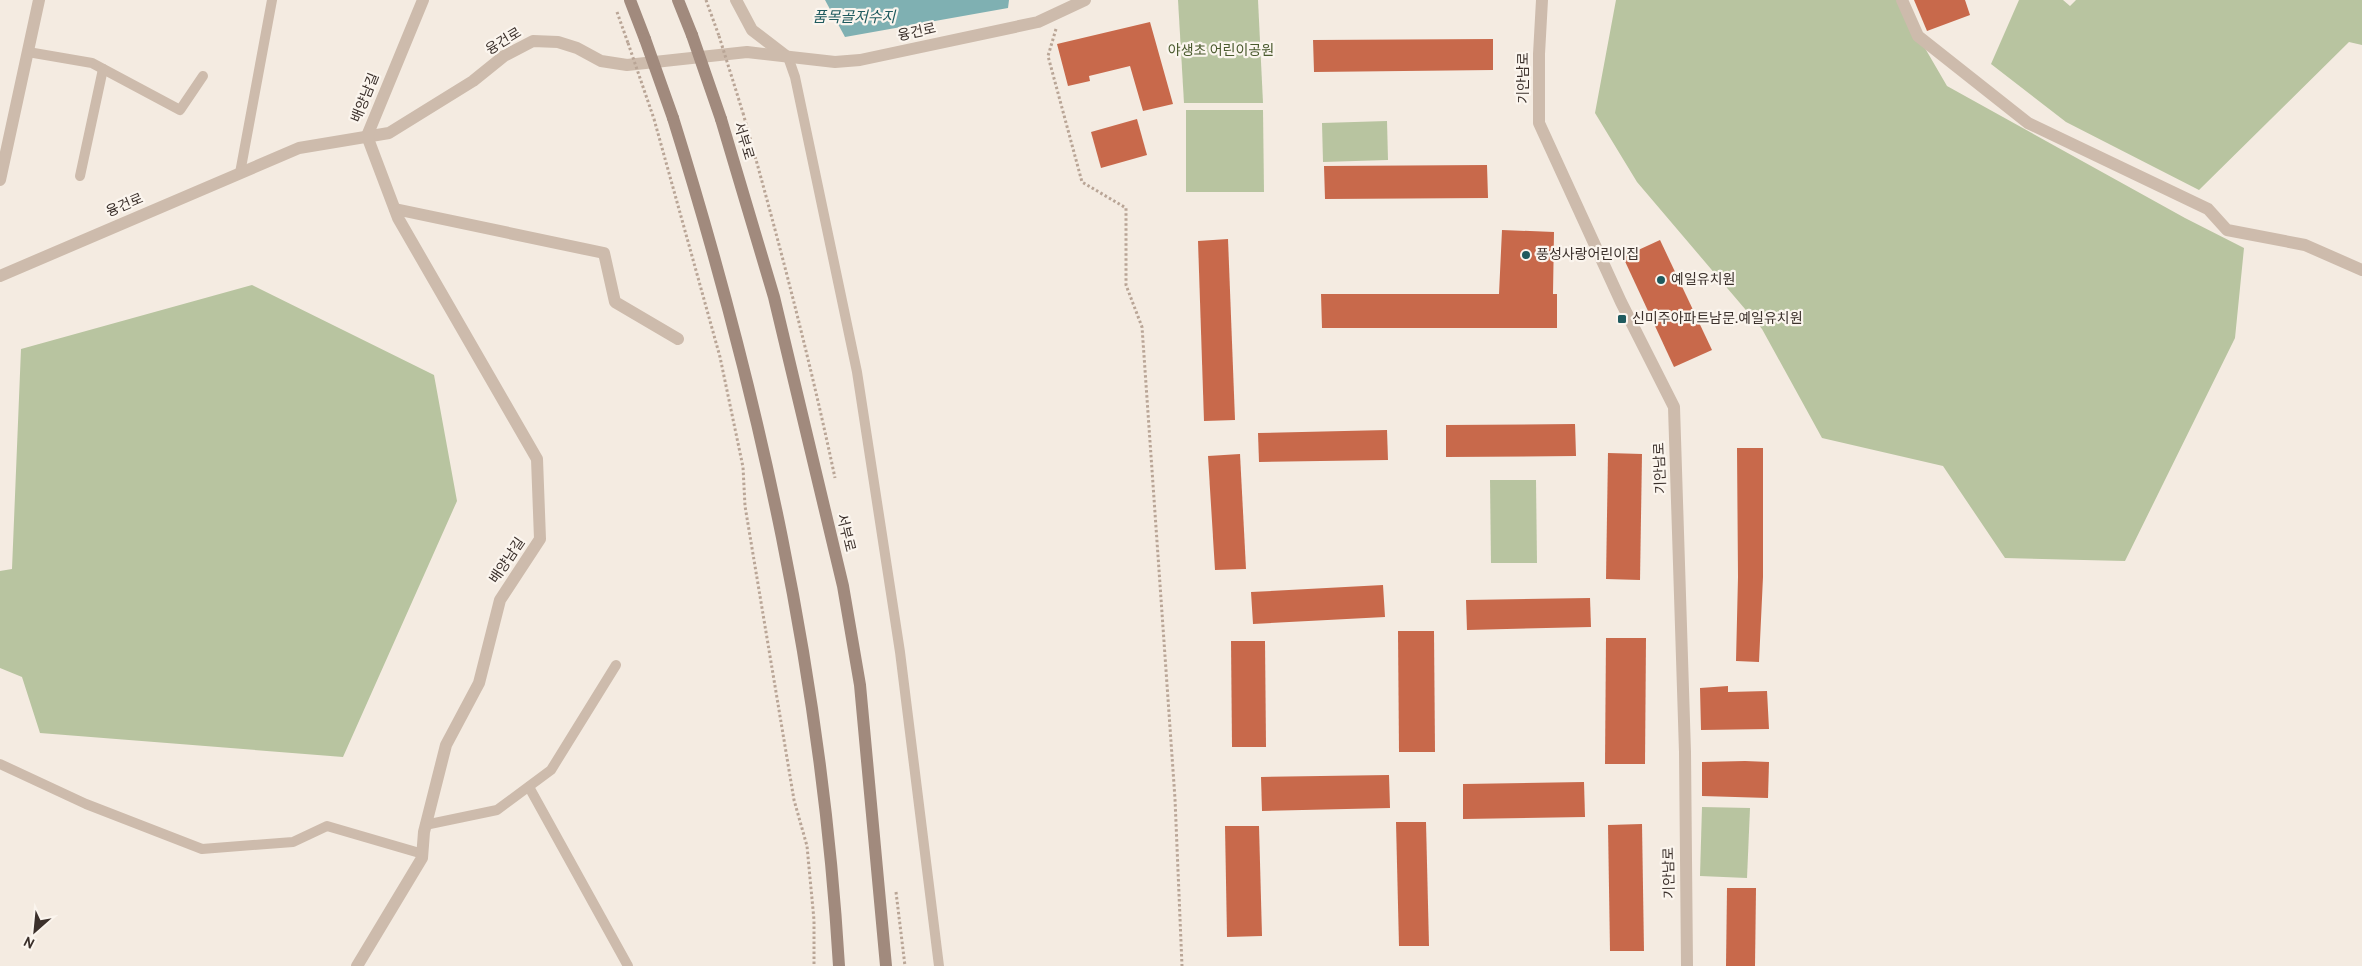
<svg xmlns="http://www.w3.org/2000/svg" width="2362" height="966" viewBox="0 0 2362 966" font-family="Overpass,'Noto Sans KR',sans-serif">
<rect width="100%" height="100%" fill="#f4ebe1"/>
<g fill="#b8c4a0">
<polygon points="1178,0 1258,0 1263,103 1184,103"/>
<polygon points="1616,0 1897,0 1947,86 2185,218 2244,248 2235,338 2125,561 2005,558 1943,466 1822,438 1762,329 1637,182 1595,113"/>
<polygon points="2019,0 2063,0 2070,6 2076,0 2362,0 2362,45 2349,42 2199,190 2066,122 1991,64"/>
<polygon points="1186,110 1263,110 1264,192 1186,192"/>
<polygon points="1387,121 1388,160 1323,162 1322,123"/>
<polygon points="252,285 434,375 457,501 343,757 40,733 22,677 0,668 0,571 12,569 21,349"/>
<polygon points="1490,480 1536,480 1537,563 1491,563"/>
<polygon points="1702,807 1750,808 1747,878 1700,876"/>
</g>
<polygon fill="#7fb0b2" points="825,0 1009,0 1008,8 845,37"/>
<g fill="#c8694b">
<polygon points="1914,0 1965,0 1970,15 1927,31"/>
<polygon points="1150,22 1173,104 1143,111 1130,66 1089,76 1090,81 1068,86 1057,44"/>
<polygon points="1493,39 1493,70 1314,72 1313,40"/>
<polygon points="1137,119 1147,155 1101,168 1091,132"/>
<polygon points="1487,165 1488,198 1325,199 1324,166"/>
<polygon points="1502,230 1554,232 1553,294 1557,294 1557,328 1322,328 1321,294 1499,294"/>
<polygon points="1228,239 1235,420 1204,421 1198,241"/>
<polygon points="1660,240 1712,350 1674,367 1623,257"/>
<polygon points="1575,424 1576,456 1446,457 1446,425"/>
<polygon points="1387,430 1388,460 1259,462 1258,433"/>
<polygon points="1737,448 1763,448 1763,577 1759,662 1736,661 1738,577"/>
<polygon points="1608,453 1642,454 1640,580 1606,579"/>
<polygon points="1240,454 1246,569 1215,570 1208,456"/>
<polygon points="1383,585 1385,617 1253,624 1251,592"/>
<polygon points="1590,598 1591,627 1467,630 1466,600"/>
<polygon points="1398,631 1434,631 1435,752 1399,752"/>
<polygon points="1606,638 1646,638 1645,764 1605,764"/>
<polygon points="1231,641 1265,641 1266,747 1232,747"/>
<polygon points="1728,686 1728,692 1767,691 1769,729 1701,730 1700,688"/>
<polygon points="1745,761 1769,762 1768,798 1702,796 1702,762"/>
<polygon points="1389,775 1390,808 1262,811 1261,777"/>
<polygon points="1584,782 1585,817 1463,819 1463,784"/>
<polygon points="1396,822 1426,822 1429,946 1399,946"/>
<polygon points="1642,824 1644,951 1610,951 1608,825"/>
<polygon points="1225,826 1259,826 1262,936 1227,937"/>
<polygon points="1727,888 1756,888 1755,966 1726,966"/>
</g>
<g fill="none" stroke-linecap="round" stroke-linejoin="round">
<g stroke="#b9a596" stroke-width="3" stroke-dasharray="2.5 2.5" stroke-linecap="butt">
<polyline points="706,0 719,36"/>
<polyline points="617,12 628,43"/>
<polyline points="1056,29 1048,56 1082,182 1126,208 1126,285 1142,327 1175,799 1182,966"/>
<path d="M 743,113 C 777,234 809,355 835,478"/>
<polyline points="654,119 720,357 743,467 745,506 794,800 807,846 814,920 814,966"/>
<polyline points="896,892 905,966"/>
</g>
<g stroke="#cdbbac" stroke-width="10">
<polyline points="28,52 92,63 180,110 203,76"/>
<polyline points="788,57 795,77 857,372 900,652 939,966"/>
<polyline points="240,173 272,0"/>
<polyline points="80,176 103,69"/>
<polyline points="0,764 86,804 202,849 293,842 327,826 423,854"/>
<polyline points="529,787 628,966"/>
<polyline points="425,825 497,810 551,770 616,665"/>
</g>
<g stroke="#cdbbac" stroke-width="12">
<polyline points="736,0 752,30 786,56"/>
<polyline points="1542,0 1539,54 1539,123 1621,302 1674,407 1685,752 1687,966"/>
<polyline points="1902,0 1918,36 2028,123 2208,209 2227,230 2305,245 2362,270"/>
<polyline points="0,180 39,0"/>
<polyline points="395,209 604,253 615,302 678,339"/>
<polyline points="0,276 299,148 389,133 473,81 504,56 533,41 558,42 577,48 601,61 627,65 747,52 835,62 860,60 1038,22 1085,0"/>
<polyline points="357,966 422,858 424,832 446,745 479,683 500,600 540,539 537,459 398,218 367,136 423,0"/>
</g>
<g stroke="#a18a7d" stroke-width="12">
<polyline points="630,0 645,39"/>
<polyline points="678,0 692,35"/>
<path d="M 673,118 C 759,394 822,677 839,966"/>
<polyline points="721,119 774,297 843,586 860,685 886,966"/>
</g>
<g stroke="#b9a596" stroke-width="3" stroke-dasharray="2.5 2.5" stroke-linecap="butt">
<polyline points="719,36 743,113"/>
<polyline points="628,43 654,119"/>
</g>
<g stroke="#a18a7d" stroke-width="12">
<polyline points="692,35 721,119"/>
<polyline points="645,39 673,118"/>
</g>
</g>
<g fill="#1f5a5e" stroke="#fbf5ee" stroke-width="2">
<circle cx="1526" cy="255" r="5"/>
<circle cx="1661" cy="280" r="5"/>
<rect x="1617" y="314" width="10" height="10" rx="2.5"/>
</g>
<g text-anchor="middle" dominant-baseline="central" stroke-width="4.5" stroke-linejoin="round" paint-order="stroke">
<g font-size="14" fill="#3b302b" stroke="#fbf5ee">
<text transform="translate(917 33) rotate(-12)">융건로</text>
<text transform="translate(504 42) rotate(-31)">융건로</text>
<text transform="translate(1524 78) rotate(-90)">기안남로</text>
<text transform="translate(366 98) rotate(-68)">배양남길</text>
<text transform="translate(743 141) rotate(73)">서부로</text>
<text transform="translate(125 206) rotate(-23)">융건로</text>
<text transform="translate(1661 468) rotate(-92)">기안남로</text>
<text transform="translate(845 533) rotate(76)">서부로</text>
<text transform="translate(508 561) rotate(-56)">배양남길</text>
<text transform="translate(1670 873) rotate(-91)">기안남로</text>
</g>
<g font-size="14" fill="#4a5a2e" stroke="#fbf5ee">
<text x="1221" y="51">야생초 어린이공원</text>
</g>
<g font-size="14" fill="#3b302b" stroke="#fbf5ee" text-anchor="start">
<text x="1536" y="255">풍성사랑어린이집</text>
<text x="1671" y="280">예일유치원</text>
<text x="1632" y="319">신미주아파트남문.예일유치원</text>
</g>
<g font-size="15" font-style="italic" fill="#1f5a5e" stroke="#fbf5ee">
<text x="854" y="18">품목골저수지</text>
</g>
</g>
<g transform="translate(35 931) rotate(207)" stroke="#fbf5ee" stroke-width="4" paint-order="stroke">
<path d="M0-4L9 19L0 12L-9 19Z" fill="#3b302b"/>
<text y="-8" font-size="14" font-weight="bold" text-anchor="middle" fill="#3b302b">N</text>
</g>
</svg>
